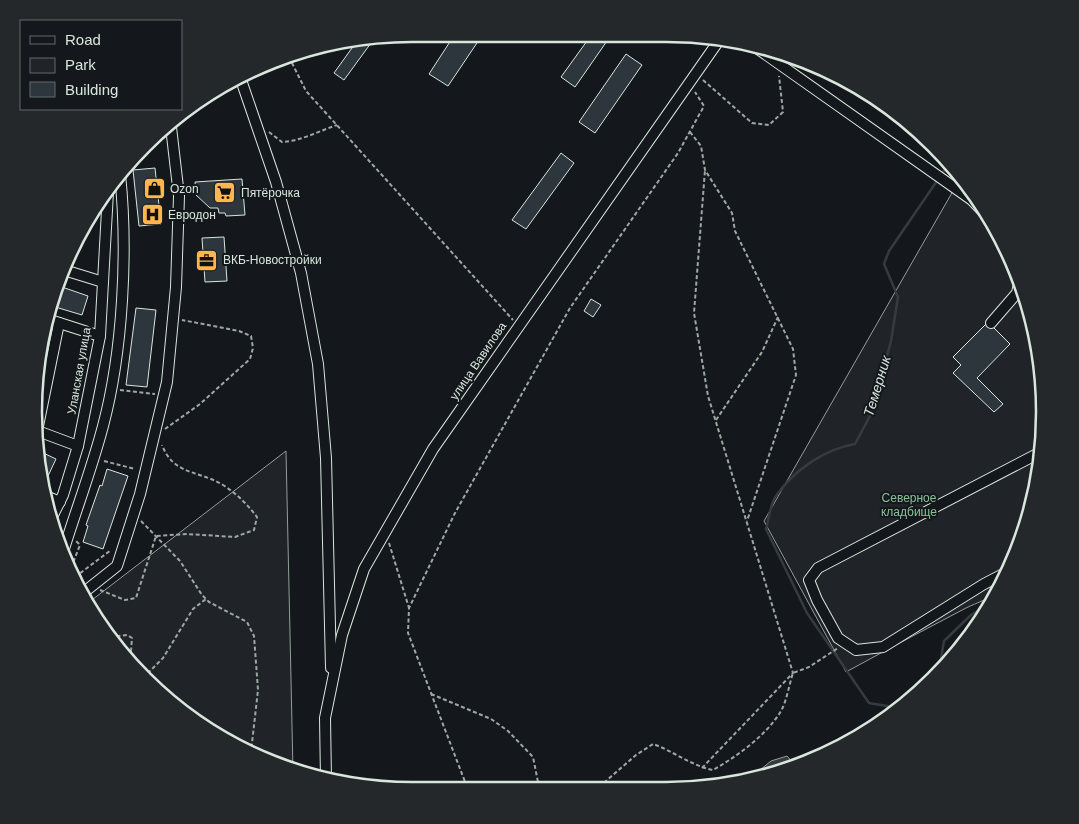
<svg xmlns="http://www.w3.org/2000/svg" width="1079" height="824" viewBox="0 0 1079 824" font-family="Arial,sans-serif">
<rect width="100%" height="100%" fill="#14181c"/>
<g fill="#202428" stroke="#939e99">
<path d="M 961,177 C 1039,272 1063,403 1028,520 C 1020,544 1014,569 999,589 C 993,598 976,603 966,608 C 926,629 886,650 846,672 L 764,521 Z"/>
<path d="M 286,451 L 293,771 C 219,749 122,672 88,603 Z"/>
</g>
<polygon fill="#363b3e" stroke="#939e99" points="787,756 796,766 749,779 771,761"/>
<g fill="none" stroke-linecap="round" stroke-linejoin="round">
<g stroke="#363b3e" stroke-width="2.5">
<polyline points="942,174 949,163"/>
<polyline points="933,680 940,664 944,641 971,615 993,601"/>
<path d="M 899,708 L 869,703 L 807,613 L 766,529 C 769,519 770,504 776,496 C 794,470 825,449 855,444 L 871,414 L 891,341 L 898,297 L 884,264 L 889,251 L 939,178"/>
</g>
</g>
<g fill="#2c363c" stroke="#d8e6dc">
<polygon points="455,34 483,34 448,86 429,74"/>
<polygon points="592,34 597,34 607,41 575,87 561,77"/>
<polygon points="367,40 371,43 344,80 334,73 357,41"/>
<polygon points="626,54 642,65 595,133 579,122"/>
<polygon points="561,153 574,163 526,229 512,220"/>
<polygon points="155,168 161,224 139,226 133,170"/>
<polygon points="242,179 245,215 226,216 225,213 219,213 218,208 210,208 196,195 195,182"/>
<polygon points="224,237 227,281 205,282 202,238"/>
<polygon points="59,286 88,296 82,315 52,306"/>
<polygon points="591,299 601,305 593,317 584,311"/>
<polygon points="136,308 156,310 147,387 126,385"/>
<polygon points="988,322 1010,344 977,378 1003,404 994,412 953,373 961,365 953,357"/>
<polygon points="37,450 56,459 48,476 42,474"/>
<polygon points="107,469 128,476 103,549 83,542 88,526 86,525 100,485 102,486"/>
</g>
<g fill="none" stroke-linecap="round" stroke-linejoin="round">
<defs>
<g id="minor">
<polyline points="751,44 972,200 991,220"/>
<polyline points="240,77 276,182 301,273 318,364 326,458 331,668"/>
<polyline points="64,270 103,282"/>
<polyline points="47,319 100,336"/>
<polyline points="991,323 1017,293 1020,279"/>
<polyline points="35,430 78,446"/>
<polyline points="37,431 59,323"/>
<polyline points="46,496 60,502"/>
<polyline points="51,519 63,495 78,446 100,336 108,192"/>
<path d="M 63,552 C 76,510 92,468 103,426 C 123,351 128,251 120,174"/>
<polyline points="1009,571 984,584 883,647 856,650 838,638 817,600 809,580 818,568 1041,452"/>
<polyline points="83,593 117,566 140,494 167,382 176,287 179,196 171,127"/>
<polyline points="326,779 325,718 342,635 364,569 433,449 720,39"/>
</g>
</defs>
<use href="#minor" stroke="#d8e6dc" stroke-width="12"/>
<g stroke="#9da8a2" stroke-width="2" stroke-dasharray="4 2.5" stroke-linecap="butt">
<polyline points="289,57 306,91 513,320"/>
<polyline points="703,80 752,123 769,125 783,112 779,76"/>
<path d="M 269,132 L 282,142 C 301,141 319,131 337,125"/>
<polyline points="690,132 701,146 705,170 732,213 735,231 793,349 796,375 747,521"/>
<polyline points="120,390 155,394"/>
<polyline points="716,420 762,352 778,317"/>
<polyline points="165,429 200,404 250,359 253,348 251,336 239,331 182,320"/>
<polyline points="104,461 135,469"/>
<polyline points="141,521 180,561 202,595 209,602 247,622 254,636 258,690 251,752"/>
<polyline points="389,543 409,608"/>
<polyline points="71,568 80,545 76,541"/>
<polyline points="75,577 111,550"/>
<path d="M 100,590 L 125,600 L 136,598 L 156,536 L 187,534 L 235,537 L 254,530 L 257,517 C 247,504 237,494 223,485 C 199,470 174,476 162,445"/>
<polyline points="110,637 127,635 132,638 131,651 123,653"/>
<polyline points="143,678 163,658 193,609 206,599"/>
<polyline points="431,694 491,719 508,731 533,757 539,787"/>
<polyline points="702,768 793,673 708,396 694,313 705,170"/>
<polyline points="467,787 408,633 409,608 455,513 570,308 678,153 704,106 695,92"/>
<path d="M 599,787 L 636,755 L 653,744 C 673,751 692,766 713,770 C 736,757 767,735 781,711 C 787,700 789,685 793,673 L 809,667 L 838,648"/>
</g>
<use href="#minor" stroke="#14181c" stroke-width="10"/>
</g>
<defs>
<symbol id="shop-square" viewBox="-11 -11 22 22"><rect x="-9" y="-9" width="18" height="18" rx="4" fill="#ffb74d" stroke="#14181c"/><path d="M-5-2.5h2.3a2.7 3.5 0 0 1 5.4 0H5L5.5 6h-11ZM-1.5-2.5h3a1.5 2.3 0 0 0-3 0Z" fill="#111"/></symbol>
<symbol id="supermarket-square" viewBox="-11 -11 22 22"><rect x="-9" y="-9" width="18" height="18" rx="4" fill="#ffb74d" stroke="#14181c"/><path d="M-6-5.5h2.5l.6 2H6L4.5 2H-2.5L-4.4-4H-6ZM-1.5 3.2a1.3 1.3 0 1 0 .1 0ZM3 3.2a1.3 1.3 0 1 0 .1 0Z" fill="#111"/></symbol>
<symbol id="hospital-square" viewBox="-11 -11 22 22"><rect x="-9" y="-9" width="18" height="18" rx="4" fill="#ffb74d" stroke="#14181c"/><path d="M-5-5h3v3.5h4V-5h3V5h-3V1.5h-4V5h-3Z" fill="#111"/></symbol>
<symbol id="office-square" viewBox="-11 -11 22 22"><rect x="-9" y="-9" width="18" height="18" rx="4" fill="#ffb74d" stroke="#14181c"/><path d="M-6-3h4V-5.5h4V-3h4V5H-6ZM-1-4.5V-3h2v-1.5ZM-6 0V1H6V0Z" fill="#111"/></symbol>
</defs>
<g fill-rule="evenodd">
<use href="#shop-square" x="142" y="176" width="25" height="25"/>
<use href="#supermarket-square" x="212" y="180" width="25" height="25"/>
<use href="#hospital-square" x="140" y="202" width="25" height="25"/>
<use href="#office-square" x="194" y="248" width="25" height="25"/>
</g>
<g text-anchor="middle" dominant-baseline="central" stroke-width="4" stroke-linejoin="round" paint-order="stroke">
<g font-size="12" fill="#d8e6dc" stroke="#14181c" text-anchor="start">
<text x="170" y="189">Ozon</text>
<text x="241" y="193">Пятёрочка</text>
<text x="168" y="215">Евродон</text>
<text x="223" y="260">ВКБ-Новостройки</text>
</g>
<g font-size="12" fill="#d8e6dc" stroke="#14181c">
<text transform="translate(478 361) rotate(-56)">улица Вавилова</text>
<text transform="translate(79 371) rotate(-80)">Уланская улица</text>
</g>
<g font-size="12" fill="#8ac095" stroke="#14181c">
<text x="909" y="498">Северное<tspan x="909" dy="14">кладбище</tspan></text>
</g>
<g font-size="14" font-style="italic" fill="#d8e6dc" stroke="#14181c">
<text transform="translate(877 386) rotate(-73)">Темерник</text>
</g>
</g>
<path d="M0 0H1079V824H0ZM412 42H666A370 370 0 0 1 1036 412V412A370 370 0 0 1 666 782H412A370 370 0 0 1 42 412V412A370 370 0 0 1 412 42Z" fill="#24282b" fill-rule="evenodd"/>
<path fill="none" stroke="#d8e6dc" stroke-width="2.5" d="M412 42H666A370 370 0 0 1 1036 412V412A370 370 0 0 1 666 782H412A370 370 0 0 1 42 412V412A370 370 0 0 1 412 42Z"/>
<rect x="20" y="20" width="162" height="90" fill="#14181c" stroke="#626a69"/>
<rect x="30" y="36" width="25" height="8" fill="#14181c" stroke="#626a69"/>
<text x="65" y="45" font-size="15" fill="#d8e6dc">Road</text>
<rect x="30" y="58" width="25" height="15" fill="#202428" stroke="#626a69"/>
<text x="65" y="70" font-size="15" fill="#d8e6dc">Park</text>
<rect x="30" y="82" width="25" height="15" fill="#2c363c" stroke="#626a69"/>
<text x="65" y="95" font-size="15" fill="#d8e6dc">Building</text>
</svg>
